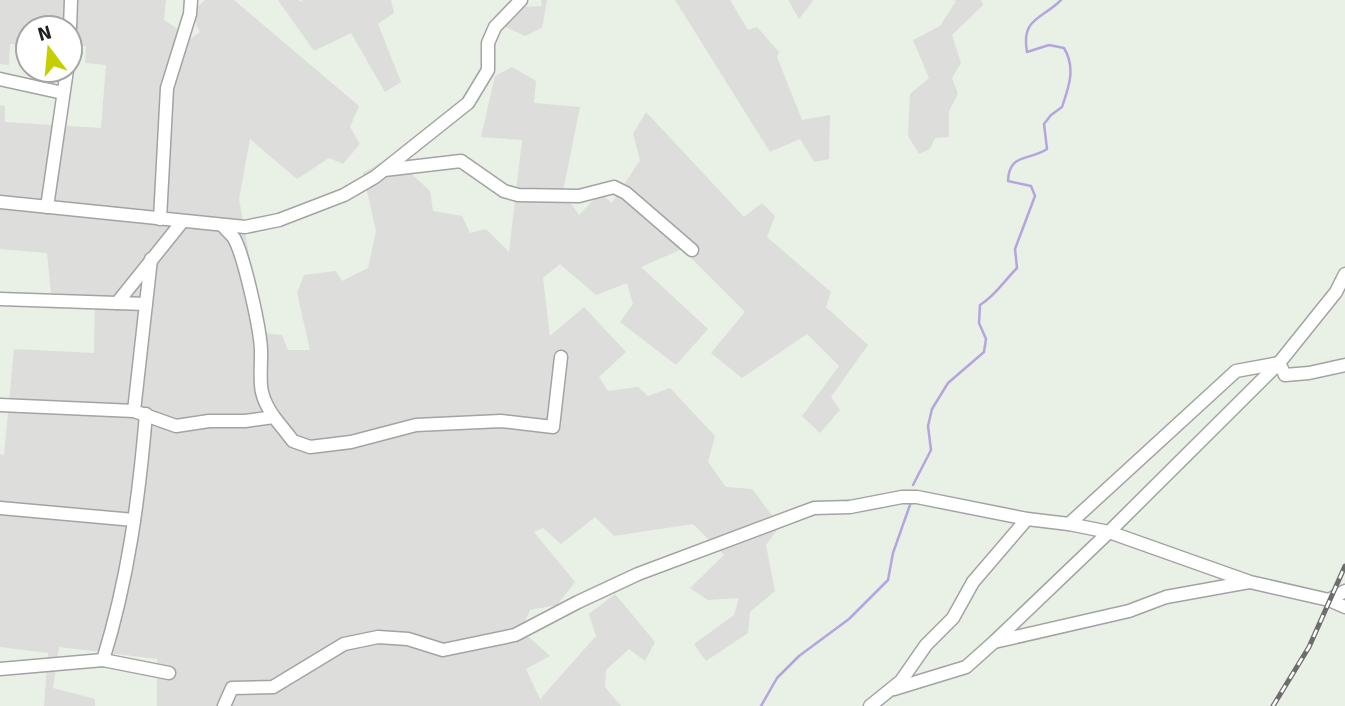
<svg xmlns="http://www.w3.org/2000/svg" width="1345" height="706" viewBox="0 0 1345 706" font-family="Signika,sans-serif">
<rect width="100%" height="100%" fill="#e9f0e5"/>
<g fill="#dddddc">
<polygon points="0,0 166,0 164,20 192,38 200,32 191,13 205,0 234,0 359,106 350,127 360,144 343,164 329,158 297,179 250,139 239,199 263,333 282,335 288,350 310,350 297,293 304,275 336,271 342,281 368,268 376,231 363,173 392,156 430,191 433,211 462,216 470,233 486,229 509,252 522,140 481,137 495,76 512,67 536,81 534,103 580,107 563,192 579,215 600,193 612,203 640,160 633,134 646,112 744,217 762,203 775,216 767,237 831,292 826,307 868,345 831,397 840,410 820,433 802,416 839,366 807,334 742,378 711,353 745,312 682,249 641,267 708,329 676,365 620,322 633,304 627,283 596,295 560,264 543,278 550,336 584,307 626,352 599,377 608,391 638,387 648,396 670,388 715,436 708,462 726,487 752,489 780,526 766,545 775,591 750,612 748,633 706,661 694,644 734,615 739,598 708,600 690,588 724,555 693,524 614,536 595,517 561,544 543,528 534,532 575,582 557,605 530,610 521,630 550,656 526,669 540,699 596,636 589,614 615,594 655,642 645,661 629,649 606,670 605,687 621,706 157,706 157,659 59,647 53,688 95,699 95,706 44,706 48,653 0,647 0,454 4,455 14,349 94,353 95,296 51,293 47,253 0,249 0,105 5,106 5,122 101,128 106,65 85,63 86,46 70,45 70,28 28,28 28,44 10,44 9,65 0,64"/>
<polygon points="278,0 299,0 300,2 303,0 391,0 394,13 378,24 401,82 385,92 351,33 314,51"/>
<polygon points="541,0 547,0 542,28 525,36 503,26 503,8 542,6"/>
<polygon points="675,0 730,0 748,30 757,27 779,52 777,57 802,120 830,115 829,159 814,162 800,139 770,152"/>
<polygon points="788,0 812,0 812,2 799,19"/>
<polygon points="952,0 981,0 983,5 952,35 961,63 952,78 958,94 949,111 949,137 935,138 930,149 919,154 908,136 910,94 929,78 913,40 940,26 956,1"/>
</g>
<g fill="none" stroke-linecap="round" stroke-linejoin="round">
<g stroke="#b5a5de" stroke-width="2.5">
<path d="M 913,485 L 931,450 L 928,426 L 932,409 L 948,383 L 984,352 L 986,339 L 979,323 L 980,305 C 995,296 1004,281 1017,268 L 1015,249 L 1035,196 L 1031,186 L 1008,181 C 1009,153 1029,161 1047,149 L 1044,124 L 1051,115 L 1062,107 C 1069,87 1076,68 1064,48 L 1049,45 L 1027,52 C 1021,18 1041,20 1061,0"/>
<polyline points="761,706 777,678 799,656 849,619 888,580 893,553 911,502"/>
</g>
<defs>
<g id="minor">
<polyline points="70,28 71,0"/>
<polyline points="0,79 63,93"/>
<polyline points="384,170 461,161 504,191 518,195 579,196 614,187 626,193 692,250"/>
<polyline points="0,202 245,227 279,220 344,195 375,177 468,103 488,70 488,43 495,27 521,0"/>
<polyline points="47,207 67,70"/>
<polyline points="160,219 167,88 190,14 191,0"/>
<path d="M 223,226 C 226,230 231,234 234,238 C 244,256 262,334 261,355 C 261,382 257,393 274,417"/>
<polyline points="0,299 146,304"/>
<polyline points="117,303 182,222"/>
<polyline points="0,405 134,411 176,426 209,421 245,421 274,417 293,441 310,447 351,442 416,425 501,421 553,427 561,357"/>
<polyline points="134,411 151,259"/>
<polyline points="0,508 134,520"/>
<polyline points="1027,519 1069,524 1109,532 1250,582 1329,600 1345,607"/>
<polyline points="1069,524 1236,371 1279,363 1285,375 1309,373 1345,365"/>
<polyline points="1329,600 1345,591"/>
<polyline points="994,642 1129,611 1166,597 1249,582"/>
<path d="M 103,660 C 128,580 139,498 146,414"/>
<polyline points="0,669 103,660 169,673"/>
<polyline points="894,689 966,667 994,642 1109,532 1279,363 1336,292 1345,274"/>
<polyline points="224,706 232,688 273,687 344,644 378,637 408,639 443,650 515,635 578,602 638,574 814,508 850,507 902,497 917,497 1027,519 973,582 953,618 926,645 901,681 870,706"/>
</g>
</defs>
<use href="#minor" stroke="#a3a3a3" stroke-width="15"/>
<use href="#minor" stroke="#fff" stroke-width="12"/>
<defs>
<polyline id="rail" points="1273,706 1309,647 1345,566"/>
</defs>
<use href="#rail" stroke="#6d6d6d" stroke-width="5"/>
<use href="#rail" stroke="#fff" stroke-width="2.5" stroke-dasharray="8" stroke-linecap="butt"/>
</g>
<g transform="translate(49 49) rotate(344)"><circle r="33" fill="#ffffff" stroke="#a5a5a5" stroke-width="2"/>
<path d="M0-5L12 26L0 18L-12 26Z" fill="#c5cf00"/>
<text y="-10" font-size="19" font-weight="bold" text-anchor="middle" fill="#1f1f1f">N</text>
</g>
</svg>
